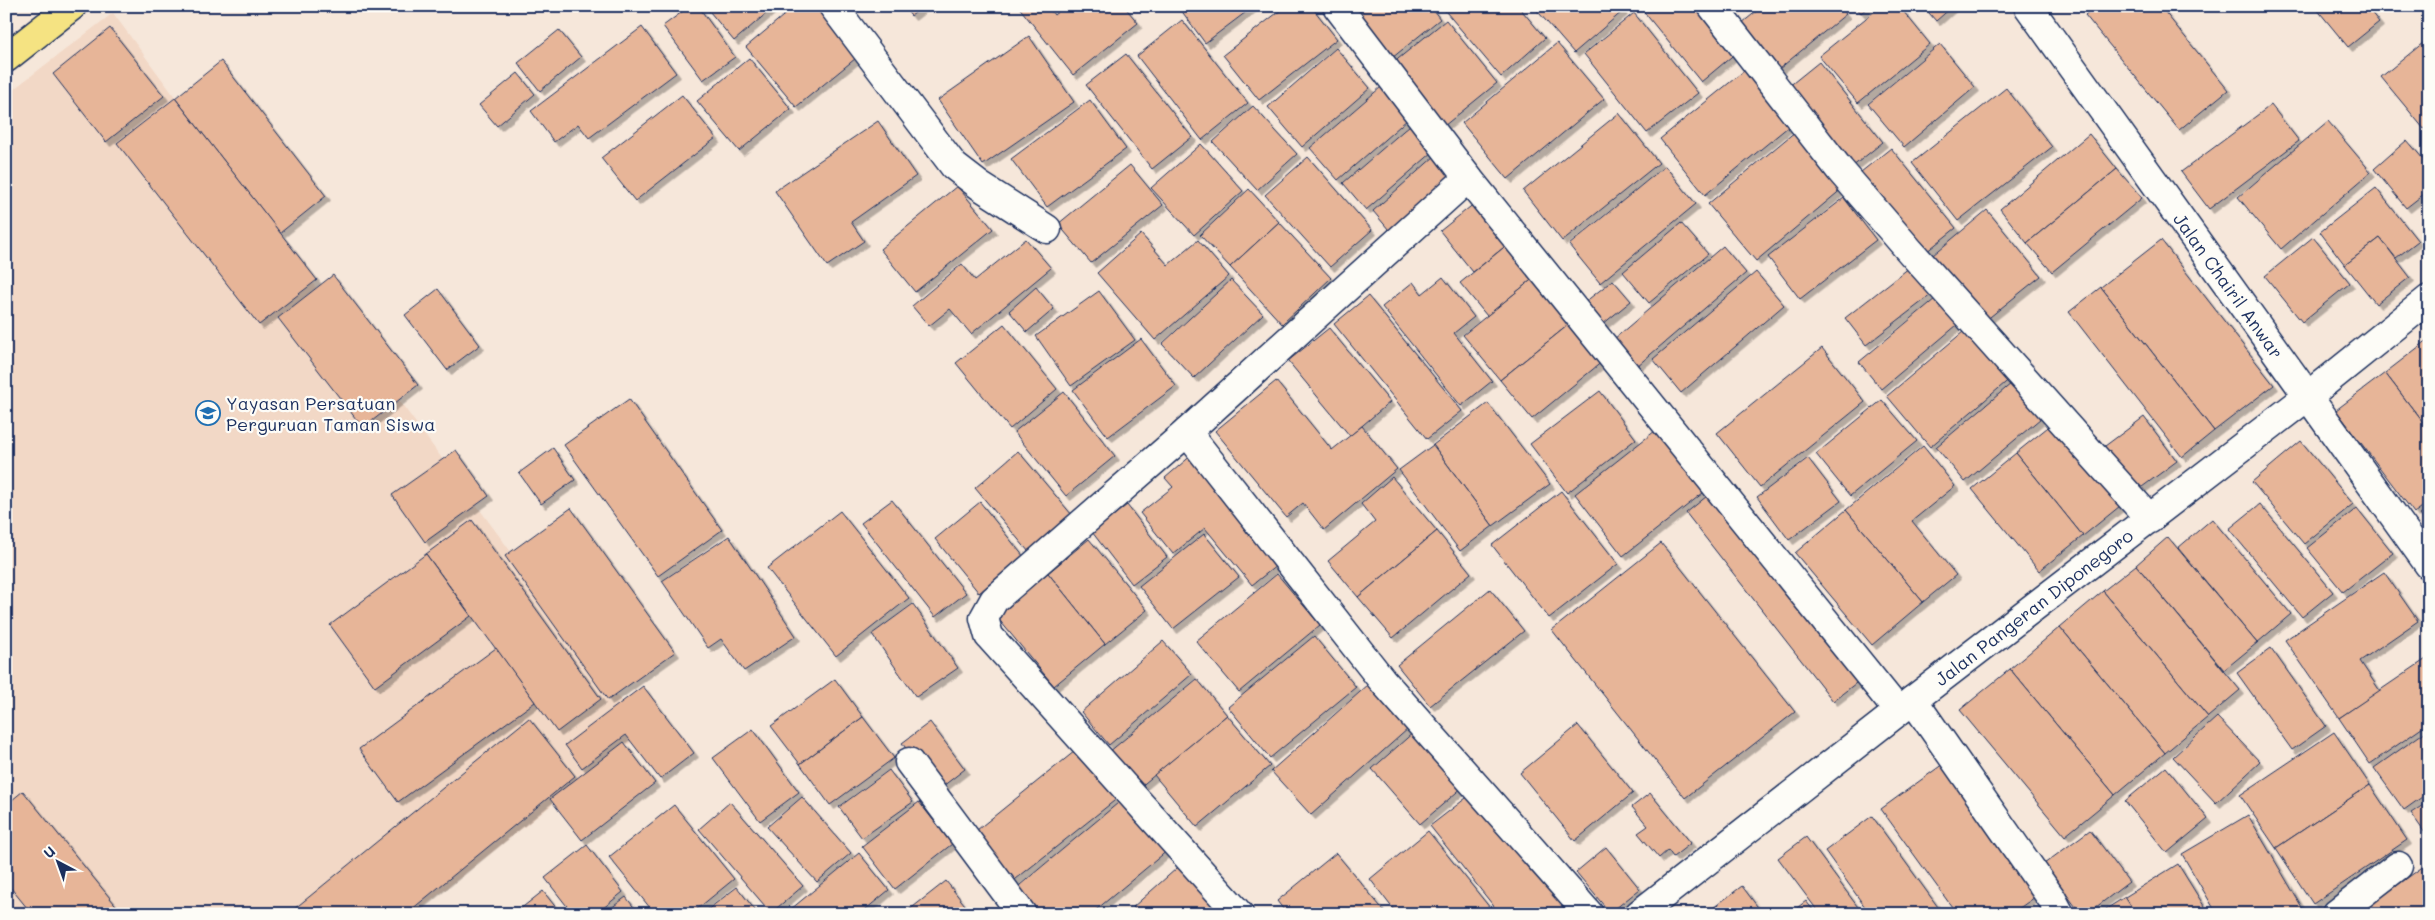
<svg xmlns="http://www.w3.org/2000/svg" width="2435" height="920" viewBox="0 0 2435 920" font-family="Mali,sans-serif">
<defs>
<filter id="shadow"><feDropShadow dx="4.5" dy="4.5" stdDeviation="0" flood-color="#0004"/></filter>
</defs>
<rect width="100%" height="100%" fill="#f6e7da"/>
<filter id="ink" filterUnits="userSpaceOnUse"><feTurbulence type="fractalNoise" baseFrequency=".02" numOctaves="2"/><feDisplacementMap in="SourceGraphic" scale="10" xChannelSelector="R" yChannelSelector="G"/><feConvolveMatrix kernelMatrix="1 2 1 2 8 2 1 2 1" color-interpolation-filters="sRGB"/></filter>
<g filter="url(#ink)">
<polygon fill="#f2d8c6" points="113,13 644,732 414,914 12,914 6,907 6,95"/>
<g fill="#e7b598" stroke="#1b2f5e" filter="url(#shadow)">
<polygon points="690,6 698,6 735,57 703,80 663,26"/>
<polygon points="705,6 775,6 734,41"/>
<polygon points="795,6 822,6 861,54 796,107 746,47"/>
<polygon points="903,6 924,6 911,16"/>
<polygon points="1018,6 1047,6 1054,15 1065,6 1124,6 1138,23 1073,75"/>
<polygon points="1178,6 1254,6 1205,43"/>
<polygon points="1286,6 1311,6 1337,39 1259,100 1223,55"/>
<polygon points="1350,6 1430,6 1440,19 1392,58"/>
<polygon points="1441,6 1518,6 1545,38 1501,77"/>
<polygon points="1533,6 1619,6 1623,11 1574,53"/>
<polygon points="1700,6 1737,52 1701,82 1640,7"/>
<polygon points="1763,6 1839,6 1846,14 1779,69 1742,23"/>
<polygon points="1855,6 1869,6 1861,13"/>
<polygon points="1881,6 1899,6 1930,44 1858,103 1819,56"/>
<polygon points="1923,6 1953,6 1936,21"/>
<polygon points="2095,6 2160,6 2228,90 2179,130 2085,15"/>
<polygon points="2318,6 2366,6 2379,22 2348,47 2316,8"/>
<polygon points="1634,13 1698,93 1647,133 1584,54"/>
<polygon points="1182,20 1248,103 1202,140 1137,56"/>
<polygon points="1446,20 1497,83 1444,126 1393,63"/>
<polygon points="642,27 676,73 589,138 578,124 554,142 531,111"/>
<polygon points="110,28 164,96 106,142 53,74"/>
<polygon points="559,30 581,57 540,91 518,63"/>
<polygon points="1029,36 1074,102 983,165 938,100"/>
<polygon points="2429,38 2429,135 2381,77"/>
<polygon points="1557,43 1604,99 1508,179 1462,123"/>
<polygon points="1940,44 1975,87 1904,147 1868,104"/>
<polygon points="1336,48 1370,88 1302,147 1268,107"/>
<polygon points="1126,54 1192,137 1152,169 1086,85"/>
<polygon points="749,58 791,109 739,151 697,101"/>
<polygon points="221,61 326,196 280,233 175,98"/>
<polygon points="1819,62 1883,142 1852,167 1788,87"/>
<polygon points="1750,66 1794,122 1705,195 1660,139"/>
<polygon points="518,73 535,94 497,126 479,105"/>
<polygon points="1381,87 1408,119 1338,180 1310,148"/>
<polygon points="2006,88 2052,147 1958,221 1912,163"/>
<polygon points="682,95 716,138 635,201 601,158"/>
<polygon points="175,98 317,280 259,325 117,143"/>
<polygon points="1090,100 1126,149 1047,207 1011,159"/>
<polygon points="2271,105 2299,141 2209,209 2181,172"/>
<polygon points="1253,106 1297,154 1257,190 1213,142"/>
<polygon points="1619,113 1659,163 1562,241 1523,191"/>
<polygon points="878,121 916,176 851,222 864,241 827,266 775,191"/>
<polygon points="2328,121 2371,172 2281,249 2238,197"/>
<polygon points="1410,125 1433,152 1366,210 1343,183"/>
<polygon points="1796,131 1843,188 1756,261 1708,204"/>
<polygon points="2089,134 2117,169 2027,243 2000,209"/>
<polygon points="2407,140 2429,166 2429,190 2406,208 2374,169"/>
<polygon points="1201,144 1243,191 1194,235 1151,188"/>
<polygon points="1891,148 1956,228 1921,256 1856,176"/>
<polygon points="1435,156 1457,181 1394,236 1373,211"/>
<polygon points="1308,157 1372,230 1330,267 1265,195"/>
<polygon points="1130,165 1163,205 1091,263 1058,224"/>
<polygon points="1665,166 1696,204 1600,283 1569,245"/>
<polygon points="2117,169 2142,198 2052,272 2027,243"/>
<polygon points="957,186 993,229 915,292 880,249"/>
<polygon points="2376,188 2418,241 2396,258 2380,238 2345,265 2320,232"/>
<polygon points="1249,189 1279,222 1230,267 1200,235"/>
<polygon points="1844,198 1876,240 1800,299 1768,257"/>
<polygon points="1475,203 1508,244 1473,272 1440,231"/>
<polygon points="1987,210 2041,276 1980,325 1927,260"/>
<polygon points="1279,222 1331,278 1282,324 1230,267"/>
<polygon points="1681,223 1708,254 1649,303 1623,272"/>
<polygon points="1141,234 1168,265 1198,240 1229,276 1155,340 1097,273"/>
<polygon points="2313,237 2350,283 2302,322 2265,276"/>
<polygon points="2380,238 2410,277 2376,304 2345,265"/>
<polygon points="1026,239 1051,268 971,334 950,309 929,326 912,306 962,264 975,280"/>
<polygon points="2161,240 2274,385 2214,431 2101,287"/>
<polygon points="1508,244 1535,277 1487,316 1460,283"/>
<polygon points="1723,246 1746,273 1637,366 1614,339"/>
<polygon points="1914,264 1936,291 1866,345 1845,318"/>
<polygon points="1756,272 1784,305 1681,393 1653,359"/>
<polygon points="333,275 418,385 363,428 278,318"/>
<polygon points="1443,277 1474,317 1454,333 1492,381 1461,406 1382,307 1413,282 1422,294"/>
<polygon points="1535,277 1572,322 1500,380 1463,335"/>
<polygon points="1231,280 1263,314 1194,378 1162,344"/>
<polygon points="1613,280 1631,301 1603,324 1585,302"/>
<polygon points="1036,287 1054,309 1027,332 1009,311"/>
<polygon points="2101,287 2214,431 2182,457 2069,312"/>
<polygon points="438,289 480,345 447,370 405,315"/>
<polygon points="1099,291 1135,340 1071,386 1036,336"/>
<polygon points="1941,294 1963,320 1881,389 1859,362"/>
<polygon points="1368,296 1462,411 1427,439 1334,324"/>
<polygon points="1572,322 1603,361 1532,419 1500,380"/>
<polygon points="1004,324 1057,389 1010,429 956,363"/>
<polygon points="1970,326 2012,377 1930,447 1887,396"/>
<polygon points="1329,328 1390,402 1350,436 1288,361"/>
<polygon points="1141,339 1176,386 1108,437 1073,390"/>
<polygon points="2429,339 2429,430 2385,373"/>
<polygon points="1822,348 1865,402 1760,487 1717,433"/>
<polygon points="2385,373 2429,430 2429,502 2414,513 2336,410"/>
<polygon points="2018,378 2047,413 1965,482 1936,447"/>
<polygon points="1276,381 1332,450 1362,426 1397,469 1324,530 1303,503 1286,517 1215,431"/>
<polygon points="1600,391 1636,439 1567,493 1530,444"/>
<polygon points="1064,392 1115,456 1066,496 1014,432"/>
<polygon points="629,399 722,530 658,576 564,445"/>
<polygon points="1882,400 1917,441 1850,496 1816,454"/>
<polygon points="1488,403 1550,484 1493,526 1433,445"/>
<polygon points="2144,417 2177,461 2134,493 2101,449"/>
<polygon points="2058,419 2125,502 2083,536 2016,453"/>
<polygon points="1660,427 1708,489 1623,556 1575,494"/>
<polygon points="2301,441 2353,504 2304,544 2252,482"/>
<polygon points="1433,445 1493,526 1460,551 1399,470"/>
<polygon points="1923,446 1955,486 1912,521 1956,575 1923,602 1846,510"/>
<polygon points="553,448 575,480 541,504 519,473"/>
<polygon points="456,450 489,496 425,542 392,495"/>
<polygon points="1018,451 1072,515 1029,552 975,488"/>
<polygon points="2016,453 2083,536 2039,571 1972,489"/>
<polygon points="1193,454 1281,562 1252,585 1205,528 1173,554 1140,513 1173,487 1165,478"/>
<polygon points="1808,458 1841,501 1789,540 1757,497"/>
<polygon points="1392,477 1437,531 1358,597 1328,561 1375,522 1361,504"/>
<polygon points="1717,488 1865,676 1833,701 1686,513"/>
<polygon points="1561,491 1618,564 1549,618 1492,545"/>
<polygon points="892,500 966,593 935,617 861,523"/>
<polygon points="980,502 1024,557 979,593 935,539"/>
<polygon points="2260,504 2333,592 2302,617 2229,529"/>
<polygon points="1127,505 1167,557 1132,584 1092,532"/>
<polygon points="571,508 675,652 608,700 505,556"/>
<polygon points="2357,508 2393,553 2343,592 2307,548"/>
<polygon points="2429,509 2429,527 2420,515"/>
<polygon points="1846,510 1923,602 1872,645 1795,553"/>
<polygon points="840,511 909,598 836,656 767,568"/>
<polygon points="2212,519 2291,614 2257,643 2178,548"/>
<polygon points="472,520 601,699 557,732 426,554"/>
<polygon points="1437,531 1471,573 1393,638 1358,597"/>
<polygon points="1204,534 1239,577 1173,629 1139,586"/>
<polygon points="729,536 796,636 744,671 721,639 708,648 662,581"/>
<polygon points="2168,537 2257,643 2224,670 2136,565"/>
<polygon points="1089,539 1147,610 1105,644 1048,573"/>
<polygon points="1661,543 1795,712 1685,798 1552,630"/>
<polygon points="426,554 471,616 375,687 330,625"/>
<polygon points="2136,565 2240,690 2208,717 2103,591"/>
<polygon points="2384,572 2418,621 2360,661 2380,691 2339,718 2285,640"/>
<polygon points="1048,573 1105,644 1054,686 996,616"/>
<polygon points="1277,574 1320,625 1239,692 1196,641"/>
<polygon points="1490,589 1524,631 1430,706 1397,665"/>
<polygon points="2103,591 2208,717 2165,753 2060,627"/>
<polygon points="913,604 958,668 916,697 872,634"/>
<polygon points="2060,627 2165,753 2115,795 2010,669"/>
<polygon points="1314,636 1356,687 1270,758 1228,707"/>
<polygon points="1163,641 1192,674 1109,745 1081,712"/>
<polygon points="496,648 535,702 398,802 359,749"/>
<polygon points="2271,648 2326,726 2292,750 2237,673"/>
<polygon points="2429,657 2429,723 2370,764 2339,718"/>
<polygon points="2010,669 2115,795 2065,836 1960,710"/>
<polygon points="835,679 863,717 800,764 771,726"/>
<polygon points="1197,679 1227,715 1139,788 1109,752"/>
<polygon points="1369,684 1409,728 1311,815 1271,771"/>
<polygon points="643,686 694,753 660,779 626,735 582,768 565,745"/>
<polygon points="1227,715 1270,766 1197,827 1154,775"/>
<polygon points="863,717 894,758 830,805 800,764"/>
<polygon points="2217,717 2260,762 2216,803 2173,757"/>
<polygon points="529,718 575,776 406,914 288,914"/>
<polygon points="930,722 965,769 938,790 902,743"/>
<polygon points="1578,725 1633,793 1575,841 1520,773"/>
<polygon points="753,729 799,792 760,821 713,758"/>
<polygon points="2429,729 2429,792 2404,810 2374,768"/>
<polygon points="1415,731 1464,786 1420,824 1372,769"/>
<polygon points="2334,732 2370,785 2276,848 2240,795"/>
<polygon points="624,742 655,783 582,840 550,799"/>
<polygon points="1080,747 1119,797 1011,883 972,834"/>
<polygon points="1943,764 2038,895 2011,914 1957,914 1881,809"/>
<polygon points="2166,767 2208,819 2167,853 2125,801"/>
<polygon points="889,770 913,802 862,838 839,807"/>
<polygon points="2370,785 2407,840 2313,904 2276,848"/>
<polygon points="23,791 123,914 32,914 6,882 6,805"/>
<polygon points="1475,791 1571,914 1500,914 1430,826"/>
<polygon points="1650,793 1691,843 1673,857 1668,850 1659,858 1638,833 1648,826 1632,807"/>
<polygon points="802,797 851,853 817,882 767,827"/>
<polygon points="1124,798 1168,850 1091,914 1034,914 1014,890"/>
<polygon points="2429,801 2429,839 2411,813"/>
<polygon points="730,802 803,886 771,913 699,829"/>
<polygon points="919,802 952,844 895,889 862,846"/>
<polygon points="674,805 734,879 691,914 655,914 609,857"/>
<polygon points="2248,815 2306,914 2217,914 2182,854"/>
<polygon points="1872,816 1943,914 1870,914 1825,851"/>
<polygon points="2090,830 2129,882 2087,914 2081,914 2044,864"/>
<polygon points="1428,831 1495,914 1397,914 1370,879"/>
<polygon points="1806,837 1863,914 1820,914 1778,858"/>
<polygon points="587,845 623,892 596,914 573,914 545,878"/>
<polygon points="1606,847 1640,889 1610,913 1576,872"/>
<polygon points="859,853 889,890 860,914 785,914"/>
<polygon points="1336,853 1385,912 1287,914 1277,901"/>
<polygon points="1185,861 1232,914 1139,914 1133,907"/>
<polygon points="2428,863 2429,914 2359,914 2359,913"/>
<polygon points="2178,864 2209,914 2136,914 2125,897"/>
<polygon points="946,881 972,914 904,914"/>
<polygon points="1742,886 1763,914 1711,914 1709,911"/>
<polygon points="737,887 758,914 702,914"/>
<polygon points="543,891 561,914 514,914"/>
<polygon points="626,897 639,914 603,914"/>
<polygon points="2125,897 2136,914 2098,914"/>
<polygon points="1806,901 1816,914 1789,914"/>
</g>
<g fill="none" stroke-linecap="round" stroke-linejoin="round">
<defs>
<g id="minor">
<polyline points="833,6 954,166 980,186 1047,229"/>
<polyline points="1337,6 1468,178 1898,711"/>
<polyline points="1712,6 1840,170 1909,250 2150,519"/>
<path id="s1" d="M 2028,6 L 2429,565"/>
<polyline points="1187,432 1382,680 1589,914"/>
<polyline points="1913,700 2052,899 2060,914"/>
<polyline points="909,762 1022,914"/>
<polyline points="1239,914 989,636 984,618 994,600 1187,432 1468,178"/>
<path id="s2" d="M 1639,914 L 1913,700 L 2307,397 L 2429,299"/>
<polyline points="2336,914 2398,866"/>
</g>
<polyline id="major" points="6,58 72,6"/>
</defs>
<use href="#minor" stroke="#1b2f5e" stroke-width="31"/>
<use href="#major" stroke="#1b2f5e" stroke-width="31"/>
<use href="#minor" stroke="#fdfcf7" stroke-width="28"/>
<use href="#major" stroke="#f5e382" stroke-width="28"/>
</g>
</g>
<defs>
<symbol id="school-ring" viewBox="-11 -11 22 22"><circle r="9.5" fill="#fdfcf7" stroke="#1f6fb2" stroke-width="1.5"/><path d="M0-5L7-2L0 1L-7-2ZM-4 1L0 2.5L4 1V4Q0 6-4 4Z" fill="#1f6fb2"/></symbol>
</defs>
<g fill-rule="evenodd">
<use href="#school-ring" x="194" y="399" width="28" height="28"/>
</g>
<g text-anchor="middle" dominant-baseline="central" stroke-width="4.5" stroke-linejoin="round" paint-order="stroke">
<g font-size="18" fill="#1b2f5e" stroke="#fdfcf7">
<text stroke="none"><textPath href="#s1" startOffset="344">Jalan Chairil Anwar</textPath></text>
<text stroke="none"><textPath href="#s2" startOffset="500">Jalan Pangeran Diponegoro</textPath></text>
</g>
<g font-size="18" fill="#1b2f5e" stroke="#fdfcf7" text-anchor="start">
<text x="226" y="403">Yayasan Persatuan<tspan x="226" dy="21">Perguruan Taman Siswa</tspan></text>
</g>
</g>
<rect width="2435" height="920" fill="none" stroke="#fdfcf7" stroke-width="25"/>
<rect x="12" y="12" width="2410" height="895" fill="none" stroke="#1b2f5e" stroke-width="2" filter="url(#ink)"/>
<g transform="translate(58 862) rotate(319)" stroke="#fdfcf7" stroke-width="4" paint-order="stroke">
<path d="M0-4L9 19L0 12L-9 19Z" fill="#1b2f5e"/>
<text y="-8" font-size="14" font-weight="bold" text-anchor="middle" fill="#1b2f5e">U</text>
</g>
</svg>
